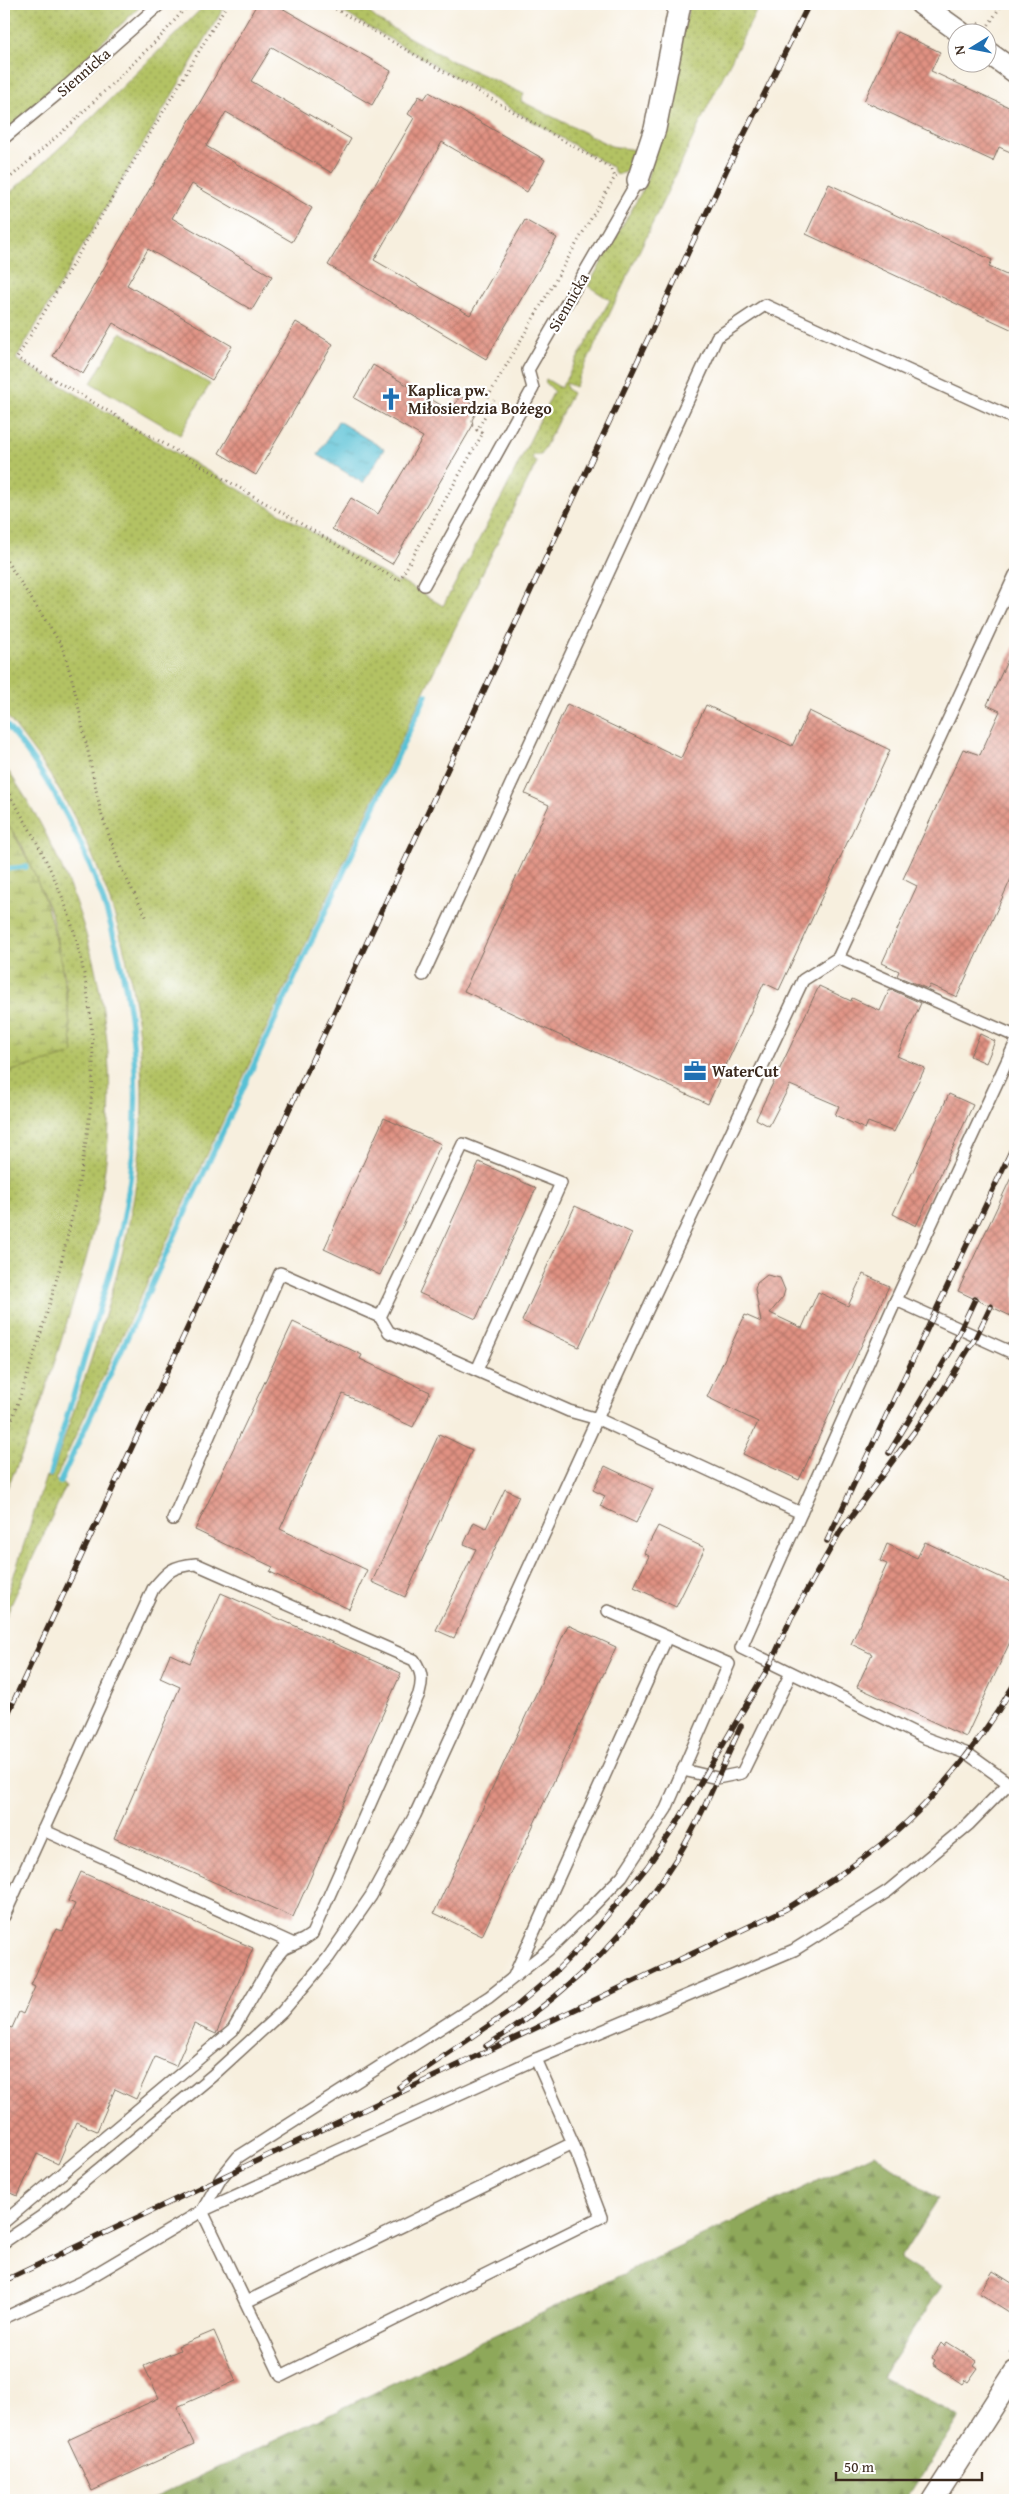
<svg xmlns="http://www.w3.org/2000/svg" width="1019" height="2504" viewBox="0 0 1019 2504" font-family="'Gentium Book Plus',serif">
<defs>
<pattern id="grass-dots" width="8" height="8" patternUnits="userSpaceOnUse" patternTransform="scale(1.25)"><rect width="8" height="8" fill="#b3c264"/><path d="M2 2h.1M6 6h.1" fill="none" stroke="#939e52" stroke-width="1.8" stroke-linecap="round"/></pattern>
<pattern id="forest-firs" width="22" height="20" patternUnits="userSpaceOnUse" patternTransform="scale(1.25)"><rect width="22" height="20" fill="#8ea85a"/><path d="M5 1l3.5 6h-7zM16 11l3.5 6h-7z" fill="#75894a"/></pattern>
<pattern id="wetland-marsh" width="20" height="14" patternUnits="userSpaceOnUse" patternTransform="scale(1.25)"><rect width="20" height="14" fill="#b3c264"/><path d="M1 5h8M5 5V1M11 12h8M15 12V8" fill="none" stroke="#939e52"/></pattern>
<pattern id="water-ripples" width="26" height="14" patternUnits="userSpaceOnUse" patternTransform="scale(1.25)"><rect width="26" height="14" fill="#58c1d5"/><path d="M2 4q2-2 4 0t4 0M15 11q2-2 4 0t4 0" fill="none" stroke="#4a9dac"/></pattern>
<pattern id="building-cross-hatch" width="8" height="8" patternUnits="userSpaceOnUse" patternTransform="scale(1.25)"><rect width="8" height="8" fill="#e09182"/><path d="M0 0l8 8M0 8l8-8" fill="none" stroke="#b7776a"/></pattern>
</defs>
<rect width="100%" height="100%" fill="#fff"/>
<filter id="ink" filterUnits="userSpaceOnUse"><feTurbulence type="fractalNoise" baseFrequency=".02" numOctaves="2"/><feDisplacementMap in="SourceGraphic" scale="10" xChannelSelector="R" yChannelSelector="G"/><feConvolveMatrix kernelMatrix="1 2 1 2 8 2 1 2 1" color-interpolation-filters="sRGB"/></filter>
<filter id="wash" filterUnits="userSpaceOnUse"><feTurbulence type="fractalNoise" baseFrequency=".0096" numOctaves="4" result="noise"/><feDisplacementMap in="SourceGraphic" scale="20" xChannelSelector="R" yChannelSelector="G"/><feGaussianBlur stdDeviation="1.12" result="paint"/><feColorMatrix in="noise" values="0 0 0 0 0 0 0 0 0 0 0 0 0 0 0 0 0 1.4 0 .05"/><feComposite in="paint" operator="in"/></filter>
<g filter="url(#wash)">
<rect width="100%" height="100%" fill="#f7efde"/>
<g fill="url(#grass-dots)" stroke="#777641">
<polygon points="4,4 143,4 13,125 4,130"/>
<path d="M 206,4 L 226,4 L 16,359 L 399,583 L 400,580 L 443,606 L 503,495 L 554,391 L 545,382 L 546,379 L 561,388 L 610,300 L 588,286 L 646,184 L 690,4 L 760,4 L 708,106 L 575,387 L 566,383 L 567,389 L 572,393 L 541,455 L 534,455 L 532,458 L 537,462 L 426,687 L 55,1480 L 66,1486 L 4,1620 L 4,1606 L 46,1476 L 51,1478 C 81,1386 118,1292 134,1196 C 157,1056 130,907 56,785 C 41,759 22,736 4,712 L 4,198 L 75,134 Z"/>
<polygon points="329,4 358,4 381,22 448,59 524,94 521,101 611,146 635,150 626,172 616,175 612,167"/>
<path d="M 4,765 C 91,888 128,1045 101,1194 C 93,1240 79,1284 65,1328 C 48,1385 30,1441 4,1494 L 4,1073 L 73,1053 L 65,978 L 51,913 L 22,846 L 4,818 Z"/>
</g>
<polygon fill="url(#forest-firs)" stroke="#64693c" points="874,2154 938,2199 900,2259 942,2286 882,2377 960,2417 906,2500 150,2500"/>
<path fill="url(#wetland-marsh)" stroke="#777641" d="M 4,818 C 54,895 64,964 73,1054 L 4,1073 Z"/>
<polygon fill="#b3c264" stroke="#777641" points="121,332 210,384 180,435 91,383"/>
<polygon fill="url(#water-ripples)" stroke="#4a767a" points="338,421 384,449 363,483 318,455"/>
<g fill="none" stroke-linecap="round" stroke-linejoin="round">
<g stroke="#58c1d5" stroke-width="5.5">
<path d="M 4,722 C 114,855 156,1036 126,1205 C 119,1247 105,1288 93,1329 C 79,1377 64,1425 50,1474"/>
<polyline points="4,869 26,867"/>
<polyline points="60,1482 426,695"/>
</g>
</g>
<g id="blocks">
<g fill="url(#building-cross-hatch)">
<polygon points="257,4 275,4 391,71 372,105 272,47 251,81 351,139 332,173 226,112 206,146 312,208 292,242 192,184 172,218 272,276 252,310 148,249 127,285 232,346 212,380 113,323 83,374 53,356"/>
<polygon points="897,32 940,52 931,71 1015,110 1015,154 999,147 993,161 864,101"/>
<polygon points="429,92 545,160 527,192 442,142 374,260 470,315 525,220 557,238 486,359 328,265 414,118 408,114 419,96 424,99"/>
<polygon points="829,184 992,260 989,267 1015,279 1015,331 806,234"/>
<polygon points="296,322 333,344 256,475 219,453"/>
<polygon points="373,365 451,411 460,396 479,407 472,420 473,425 392,564 332,529 351,498 378,514 423,437 354,398"/>
<polygon points="1015,644 1015,870 957,997 930,985 928,989 897,976 899,971 882,963 917,886 903,879 963,749 980,755 1000,711 987,705"/>
<polygon points="567,704 681,758 706,705 792,746 809,711 890,750 779,990 764,983 708,1104 464,991 549,805 525,794"/>
<polygon points="819,986 851,1001 852,998 880,1011 890,989 921,1003 897,1056 925,1068 894,1132 868,1122 865,1129 835,1115 839,1106 790,1085 769,1126 756,1119"/>
<polygon points="980,1034 995,1041 986,1063 970,1056"/>
<polygon points="949,1094 973,1105 916,1226 893,1214"/>
<polygon points="384,1118 441,1144 380,1275 324,1249"/>
<polygon points="479,1162 536,1188 476,1319 419,1293"/>
<polygon points="1015,1169 1015,1318 958,1291"/>
<polygon points="575,1206 632,1233 579,1347 522,1321"/>
<polygon points="863,1274 889,1286 799,1480 743,1454 758,1422 707,1397 745,1315 761,1322 755,1289 757,1283 767,1275 780,1278 785,1290 783,1297 770,1313 802,1328 818,1292 848,1306"/>
<polygon points="293,1322 362,1355 360,1359 430,1392 413,1427 343,1394 280,1529 367,1570 349,1609 270,1572 273,1567 195,1530"/>
<polygon points="439,1434 472,1450 405,1597 372,1582"/>
<polygon points="605,1466 653,1489 636,1523 600,1506 605,1496 593,1490"/>
<polygon points="505,1489 519,1496 454,1638 436,1630 476,1549 464,1544 474,1522 486,1528"/>
<polygon points="658,1526 705,1548 676,1607 634,1587 649,1556 644,1553"/>
<polygon points="925,1542 1015,1584 1015,1631 966,1737 857,1687 872,1654 851,1644 887,1564 880,1561 887,1544 917,1558"/>
<polygon points="221,1593 401,1673 293,1917 114,1838 180,1687 160,1678 170,1654 190,1663"/>
<polygon points="568,1625 616,1647 482,1936 434,1913"/>
<polygon points="81,1872 253,1948 216,2034 194,2024 176,2066 155,2057 136,2099 115,2089 97,2131 76,2122 58,2164 37,2154 18,2196 4,2190 4,2025 12,2028 19,2012 23,2014 35,1987 31,1985 56,1929 63,1931 75,1904 68,1901"/>
<polygon points="993,2271 1015,2285 1015,2302 1009,2312 979,2293"/>
<polygon points="214,2331 236,2381 177,2407 194,2444 92,2491 68,2440 159,2398 144,2366 180,2350 178,2346"/>
<polygon points="947,2342 977,2361 974,2365 978,2368 968,2382 965,2380 962,2384 933,2364 935,2360 932,2358 941,2343 944,2346"/>
</g>
</g>
</g>
<g filter="url(#ink)">
<use href="#blocks" fill-opacity="0" stroke="#7d6f61" stroke-width="1"/>
<g fill="none" stroke-linecap="round" stroke-linejoin="round">
<defs>
<g id="lane">
<polyline points="4,138 67,86 160,4"/>
<polyline points="424,585 533,388 528,370 638,180"/>
<polyline points="838,958 1015,1036"/>
<polyline points="423,975 717,337 765,305 1015,419"/>
<polyline points="1015,1044 896,1300 741,1648 925,1738 968,1754 1015,1788"/>
<polyline points="896,1300 1015,1354"/>
<polyline points="380,1317 463,1144 561,1183 477,1370"/>
<polyline points="173,1519 280,1273 380,1317 389,1332 569,1411 598,1419 801,1513"/>
<polyline points="683,1770 717,1778 742,1773 791,1673"/>
<polyline points="43,1830 294,1944"/>
<path d="M 4,1916 L 153,1589 C 168,1571 172,1566 196,1564 L 414,1660 C 422,1672 423,1680 419,1694 L 312,1934 L 303,1940 L 283,1949 L 273,1961 L 233,2030 L 4,2222"/>
<polyline points="514,1976 667,1637"/>
<polyline points="202,2211 536,2059 794,1950 888,1891 969,1824 1009,1783"/>
<polyline points="202,2211 221,2178 238,2157 489,1997 548,1950 589,1910 622,1876 666,1809 729,1664 608,1611"/>
<polyline points="4,2242 42,2216 212,2076 282,2012 328,1958 371,1896 415,1815 636,1334 803,980 838,958 1015,575"/>
<polyline points="248,2301 573,2143 536,2059"/>
<polyline points="4,2318 82,2282 202,2211 281,2376 601,2217 573,2143"/>
</g>
<g id="street">
<polyline points="921,4 960,32"/>
<polyline points="986,51 1015,72"/>
<polyline points="638,180 655,129 680,4"/>
<polyline points="933,2500 1015,2372"/>
</g>
</defs>
<use href="#lane" stroke="#7d6f61" stroke-width="14"/>
<use href="#street" stroke="#7d6f61" stroke-width="24"/>
<g stroke="#7d6f61" stroke-width="3" stroke-dasharray="1 4" stroke-linecap="butt">
<polyline points="227,4 17,358 399,581 483,433 477,430 494,400"/>
<polyline points="327,4 611,168 615,177"/>
<polyline points="978,23 989,31"/>
<polyline points="986,29 1002,4"/>
<polyline points="4,183 71,124 162,35 189,4"/>
<polyline points="488,397 615,177 618,176"/>
<polyline points="4,557 62,646 74,686 101,813 121,868 148,920"/>
<path d="M 4,786 C 29,826 49,862 66,907 C 82,950 92,1010 93,1056 C 94,1092 88,1129 82,1165 C 66,1259 37,1352 4,1441"/>
<polyline points="1010,2353 1015,2345"/>
</g>
<use href="#lane" stroke="#fff" stroke-width="11"/>
<use href="#street" stroke="#fff" stroke-width="21"/>
<defs>
<g id="rail">
<polyline points="889,1453 950,1352 975,1299"/>
<polyline points="827,1541 1015,1143"/>
<polyline points="4,1722 726,171 809,4"/>
<path d="M 486,2046 C 563,1998 630,1934 678,1856 C 703,1815 721,1769 741,1726"/>
<polyline points="399,2087 513,2009 547,1980 585,1942 647,1867 674,1828 771,1663 791,1618 840,1532 934,1405 976,1337 991,1306"/>
<path d="M 4,2281 L 786,1909 C 828,1883 871,1856 907,1822 C 949,1782 986,1733 1015,1683"/>
</g>
</defs>
<use href="#rail" stroke="#3b2a1e" stroke-width="5.5"/>
<use href="#rail" stroke="#fff" stroke-width="4" stroke-dasharray="11" stroke-linecap="butt"/>
</g>
</g>
<defs>
<symbol id="church-bare" viewBox="-9 -9 18 18"><path d="M-1.2-6h2.4v3.5h3.3v2.4h-3.3V6h-2.4V-.1h-3.3v-2.4h3.3Z" fill="#1f6fb2" stroke="#fff" stroke-width="2.5" paint-order="stroke"/></symbol>
<symbol id="office-bare" viewBox="-9 -9 18 18"><path d="M-6-3h4V-5.5h4V-3h4V5H-6ZM-1-4.5V-3h2v-1.5ZM-6 0V1H6V0Z" fill="#1f6fb2" stroke="#fff" stroke-width="2.5" paint-order="stroke"/></symbol>
</defs>
<g fill-rule="evenodd">
<use href="#church-bare" x="375" y="383" width="32" height="32"/>
<use href="#office-bare" x="679" y="1055" width="32" height="32"/>
</g>
<g text-anchor="middle" dominant-baseline="central" stroke-width="4.5" stroke-linejoin="round" paint-order="stroke">
<g font-size="16" fill="#3b2a1e" stroke="#fff">
<text transform="translate(83 72) rotate(-41)">Siennicka</text>
<text transform="translate(568 302) rotate(-60)">Siennicka</text>
</g>
<g font-size="16" font-weight="bold" fill="#3b2a1e" stroke="#fff" text-anchor="start">
<text x="408" y="390">Kaplica pw.<tspan x="408" dy="18">Miłosierdzia Bożego</tspan></text>
<text x="712" y="1071">WaterCut</text>
</g>
</g>
<rect width="1019" height="2504" fill="none" stroke="#fff" stroke-width="20"/>
<g transform="translate(972 48) rotate(260)"><circle r="24" fill="#ffffff" stroke="#b1aaa5"/>
<path d="M0-4L9 19L0 12L-9 19Z" fill="#1f6fb2"/>
<text y="-8" font-size="14" font-weight="bold" text-anchor="middle" fill="#3b2a1e">N</text>
</g>
<path d="M836 2472v8h146v-8" fill="none" stroke="#3b2a1e" stroke-width="2.5"/>
<text x="844" y="2472" font-size="15" fill="#3b2a1e" stroke="#ffffff" stroke-width="4" paint-order="stroke">50 m</text>
</svg>
